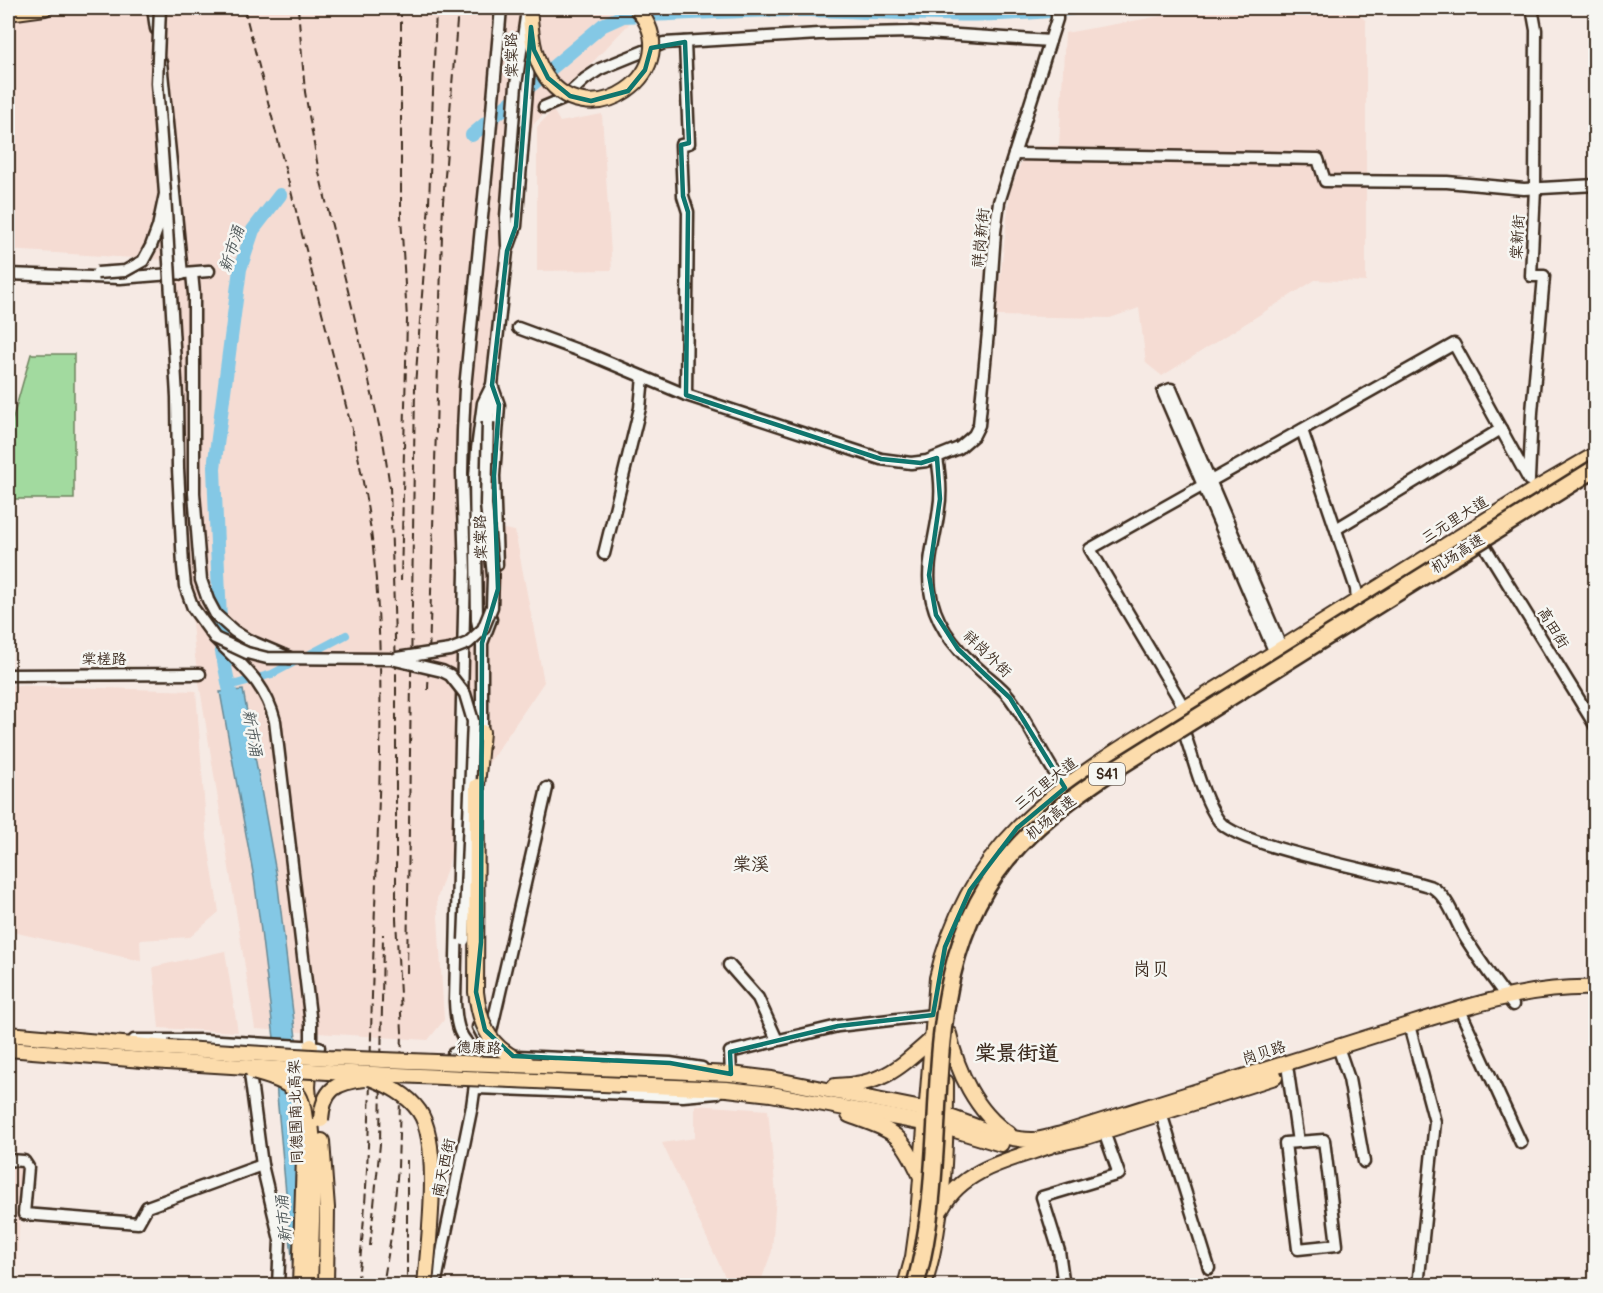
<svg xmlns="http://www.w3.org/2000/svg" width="1603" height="1293" viewBox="0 0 1603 1293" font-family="Pangolin,'LXGW WenKai TC',sans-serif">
<rect width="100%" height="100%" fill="#f6eae4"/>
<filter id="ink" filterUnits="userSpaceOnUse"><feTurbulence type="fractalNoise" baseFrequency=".0167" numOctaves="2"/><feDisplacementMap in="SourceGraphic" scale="12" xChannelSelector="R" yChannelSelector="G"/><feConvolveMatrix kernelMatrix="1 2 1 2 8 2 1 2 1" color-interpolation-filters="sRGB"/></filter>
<g filter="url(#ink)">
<g fill="#f5dcd3">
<polygon points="8,8 644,8 533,125 495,324 493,527 515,531 544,682 474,785 437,899 444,1020 428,1040 255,1029 195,657 181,496 165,260 8,250"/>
<polygon points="1206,8 1353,8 1366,21 1366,282 1315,280 1162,376 1146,363 1139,308 1110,318 996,316 1010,191 1027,147 1059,145 1065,33"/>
<polygon points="553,110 560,122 602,114 612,270 537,271 537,127"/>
<polygon points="8,685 196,691 207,838 219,912 190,937 140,940 141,961 8,931"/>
<polygon points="225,951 238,1032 159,1028 153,967"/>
<polygon points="695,1105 768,1110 776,1195 772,1251 762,1278 753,1285 729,1285 662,1143 695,1138"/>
<polygon points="8,1164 24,1165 15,1285 8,1285"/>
</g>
<polygon fill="#a2da9f" stroke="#6e825e" stroke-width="1.5" points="31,354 74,354 74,499 8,499 8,435"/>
<polygon fill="#84c8e5" stroke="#678995" stroke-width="1.5" points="243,690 277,878 296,1038 307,1084 311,1285 292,1285 293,1268 277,1096 274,1038 260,923 254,878 220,692"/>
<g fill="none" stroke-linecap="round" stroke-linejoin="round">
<polyline stroke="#84c8e5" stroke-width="8" points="229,686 272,674 346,635"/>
<g stroke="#84c8e5" stroke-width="14">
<path d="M 472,135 L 603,25 L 623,16 C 685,14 748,9 810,10 C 899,12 988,20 1075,8"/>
<polyline points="233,707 221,647 214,468 240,269 253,230 280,195"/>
</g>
<defs>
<g id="minor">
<polyline points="153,8 156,29"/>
<polyline points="685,42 689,143 681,145 683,196 688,212 686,395"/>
<polyline points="161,62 182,274"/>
<polyline points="544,107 563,99 585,79 600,69 664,43 819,34 911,32 1050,41"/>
<polyline points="1014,154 1318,159 1325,181 1447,182 1524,189 1596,185"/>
<polyline points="506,217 507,245"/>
<polyline points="192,273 194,294 194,493 201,580 208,600 216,615 234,631 248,640 290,658"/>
<polyline points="8,274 120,278 209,271"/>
<polyline points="518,328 591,355 686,395 881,459 911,463 927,461 959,448 974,435 979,425 988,332 995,232 999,202 1050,41 1057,19 1057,8"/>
<polyline points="488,422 491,393"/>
<polyline points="1302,430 1356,589 1357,602"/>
<path d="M 937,458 C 940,475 942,491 939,508 C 936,536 926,562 930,590 C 934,623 955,649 980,670 C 990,679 1002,687 1010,698 C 1031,726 1044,760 1065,788"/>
<polyline points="1529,479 1532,412 1544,276 1531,276 1535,188 1536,30 1532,8"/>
<polyline points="1336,529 1501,429"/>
<polyline points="1484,545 1596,727"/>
<polyline points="604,554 640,408 643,377"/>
<polyline points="497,565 494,476 499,405 492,385 507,251 516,226 529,66 527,39"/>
<path d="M 215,638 C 242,666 265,682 275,721 L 311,1024 L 311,1046"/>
<polyline points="481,639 477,620 475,477 477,449 483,403 492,385"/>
<polyline points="1275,653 1163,392 1171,389 1282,649"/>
<polyline points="8,675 200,674"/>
<polyline points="1185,709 1090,549 1454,344 1529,480"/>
<path d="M 1184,732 C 1193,757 1203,800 1219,821 C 1240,848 1391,873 1432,887 C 1451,900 1454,921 1466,939 C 1480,961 1496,984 1513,1005"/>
<polyline points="482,740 482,643 491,619"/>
<polyline points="729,965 758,998 777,1040"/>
<polyline points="1460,1010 1521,1143"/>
<polyline points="1409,1025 1435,1122 1418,1286"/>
<polyline points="478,1027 488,1046 501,1056"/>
<polyline points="134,1040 203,1040 319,1047"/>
<polyline points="489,1040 547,788"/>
<polyline points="246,1043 262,1165 280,1240 278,1286"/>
<polyline points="1338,1047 1349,1079 1364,1162"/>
<polyline points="453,1054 501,1056"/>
<path d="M 479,1055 C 459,1038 456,1027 455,1001 L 465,572 L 462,473 L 463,431 L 465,388 L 488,157 L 501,8"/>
<polyline points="517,1056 670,1063 702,1068"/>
<polyline points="1288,1072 1298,1142 1324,1140 1337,1245 1298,1249 1285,1143 1298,1142"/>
<polyline points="726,1073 731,1074 730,1052 838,1026 933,1015"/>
<polyline points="475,1088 683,1096 717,1093"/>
<polyline points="1161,1113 1209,1268"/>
<polyline points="8,1160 24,1161 28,1167 24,1214 138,1223 147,1207 262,1165"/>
<polyline points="435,1286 472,1106 479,1056"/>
<polyline points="1064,1286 1059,1251 1042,1197 1119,1174 1104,1132"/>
</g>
<g id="major">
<polyline points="8,13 45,8"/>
<polyline points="477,786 482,732"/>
<polyline points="8,1034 168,1048"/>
<path d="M 949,1034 C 957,1071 976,1112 1009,1134"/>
<polyline points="8,1049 167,1062"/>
<path d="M 624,1069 L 731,1074 L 772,1079 L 927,1110 C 962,1118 996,1140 1032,1140 C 1042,1140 1051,1136 1061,1134 C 1168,1101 1275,1066 1382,1033 C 1451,1012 1523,985 1596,988"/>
<polyline points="625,1085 727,1089 771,1094 945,1127 1001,1144"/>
<path d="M 835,1086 C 882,1085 898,1069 931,1040"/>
<path d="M 849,1115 C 895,1132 900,1131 921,1177"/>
<polyline points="322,1141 327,1208 326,1286"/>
<polyline points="1047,1146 1083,1138 1275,1077"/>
<path d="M 942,1208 C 962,1169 1012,1159 1050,1146"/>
<polyline points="300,1286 305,1124"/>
<polyline points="310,1286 314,1156 308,1087 311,1046"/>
<path d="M 905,1286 L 913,1257 L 917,1228 L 937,978 C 950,921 977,869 1018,828 C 1073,772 1159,725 1226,683 C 1329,619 1432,555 1534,490 L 1596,454"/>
<path d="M 924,1286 C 944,1220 946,1151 946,1082"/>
</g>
</defs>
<use href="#minor" stroke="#3b2a1e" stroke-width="15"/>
<use href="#major" stroke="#3b2a1e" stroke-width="18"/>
<use href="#minor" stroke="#f6f6f2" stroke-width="10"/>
<use href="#major" stroke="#fcdcac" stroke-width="14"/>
<g stroke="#3b2a1e" stroke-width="2" stroke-dasharray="9 4.5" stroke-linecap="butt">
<path d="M 244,8 L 355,441 C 363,480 370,518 374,557 C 387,692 377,830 373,965 C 369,1072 371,1179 357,1286"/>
<polyline points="298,8 305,92 319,173 353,311 384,447 390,487 396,668 396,919 402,1032 398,1168 392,1230 383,1286"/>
<polyline points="401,8 401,216 407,319 401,581"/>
<polyline points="428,690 443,202 458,8"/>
<polyline points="407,973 415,386 429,204 436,8"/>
<polyline points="407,1160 407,1286"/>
<polyline points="370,1246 380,1144 383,934"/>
</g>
<defs>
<g id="minor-bridge">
<polyline points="165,194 177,397 178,468 183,566 185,586 193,608 215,638 247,653 267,658 391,659 442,671 450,675 465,694 473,721 464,940"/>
<polyline points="506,217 516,85 526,17"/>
<polyline points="97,273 125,271 143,261 151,246 158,227 165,194 157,83 160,8"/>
<polyline points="397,658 450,650 468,643 483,629 492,607 493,576 486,504 488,422"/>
</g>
<g id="major-bridge">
<path d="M 529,8 C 531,29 532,51 542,70 C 584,146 693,69 636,8"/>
<path d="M 477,786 L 476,992 C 480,1027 491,1051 527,1063"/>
<polyline points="168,1048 329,1058 624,1069"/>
<polyline points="167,1062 328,1072 625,1085"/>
<path d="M 253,1072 C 267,1076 291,1082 299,1096 C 303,1102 304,1111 305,1119"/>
<path d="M 370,1078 C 388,1085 407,1094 419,1111 C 442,1144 428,1244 425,1286"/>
<path d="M 321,1120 C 323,1089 336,1082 365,1079"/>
</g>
<path id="highway-bridge" d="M 915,1286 C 930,1234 933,1181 936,1127 C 941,1026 944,924 1019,845 C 1045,817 1076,795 1107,774 L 1596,468"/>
</defs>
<use href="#minor-bridge" stroke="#3b2a1e" stroke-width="15" stroke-linecap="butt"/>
<use href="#major-bridge" stroke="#3b2a1e" stroke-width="18" stroke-linecap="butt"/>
<use href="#highway-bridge" stroke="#3b2a1e" stroke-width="21" stroke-linecap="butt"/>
<use href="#minor-bridge" stroke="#f6f6f2" stroke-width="10"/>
<use href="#major-bridge" stroke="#fcdcac" stroke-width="14"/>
<use href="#highway-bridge" stroke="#fcdcac" stroke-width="16"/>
</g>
</g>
<path fill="none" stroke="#0f766e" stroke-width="4.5" stroke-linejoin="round" d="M 531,27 L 534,50 L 548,78 L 570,96 L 591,101 L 628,91 L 645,70 L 651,48 L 685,42 L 689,143 L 681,145 L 683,196 L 688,212 L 686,395 L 881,459 L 921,463 L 937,458 L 940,499 L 929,575 L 936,615 L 958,649 L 1010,698 L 1065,788 L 1017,828 L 970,890 L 945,947 L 933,1015 L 838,1026 L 730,1052 L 731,1074 L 670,1063 L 513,1056 L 485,1030 L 476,992 L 481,942 L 482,643 L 498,589 L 494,476 L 499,405 L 492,385 L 507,251 L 516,226 Z"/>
<g text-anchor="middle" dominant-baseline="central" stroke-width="5" stroke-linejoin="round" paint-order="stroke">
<rect fill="#f6f6f2" stroke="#73675e" stroke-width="1.5" x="1089" y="763" width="36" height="22" rx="4.5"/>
<g font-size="14" font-weight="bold" fill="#3b2a1e">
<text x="1107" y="774">S41</text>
</g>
<g font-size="15" fill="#3b2a1e" stroke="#f6f6f2">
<text transform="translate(512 55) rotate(-91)">棠棠路</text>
<text transform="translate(1518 237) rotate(-87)">棠新街</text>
<text transform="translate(981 238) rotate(-84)">祥岗新街</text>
<text transform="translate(1455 520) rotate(-32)">三元里大道</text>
<text transform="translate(481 537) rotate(-92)">棠棠路</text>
<text transform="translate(1458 554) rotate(-32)">机场高速</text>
<text transform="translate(1553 628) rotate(59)">高田街</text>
<text transform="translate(987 654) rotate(44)">祥岗外街</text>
<text x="104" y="659">棠槎路</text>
<text transform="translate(1046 784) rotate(-38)">三元里大道</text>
<text transform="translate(1051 818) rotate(-40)">机场高速</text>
<text transform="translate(479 1048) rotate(2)">德康路</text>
<text transform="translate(1264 1053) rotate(-18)">岗贝路</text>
<text transform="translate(296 1112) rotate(-92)">同德围南北高架</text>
<text transform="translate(444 1168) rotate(-78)">南天西街</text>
</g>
<g font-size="16" font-style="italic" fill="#51595a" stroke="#f6f6f2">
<text transform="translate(232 249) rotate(-72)">新市涌</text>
<text transform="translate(252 733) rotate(80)">新市涌</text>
<text transform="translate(284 1219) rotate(-95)">新市涌</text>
</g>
<g font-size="18" fill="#3b2a1e" stroke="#f6f6f2">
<text x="751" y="864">棠溪</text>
<text x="1151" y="969">岗贝</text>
</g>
<g font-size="21" font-weight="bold" fill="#3b2a1e" stroke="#f6f6f2">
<text x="1017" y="1053">棠景街道</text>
</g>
</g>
<rect width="1603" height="1293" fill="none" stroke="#f6f6f2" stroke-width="30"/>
<rect x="15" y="15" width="1573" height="1263" fill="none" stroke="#3b2a1e" stroke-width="2" filter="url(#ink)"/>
</svg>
